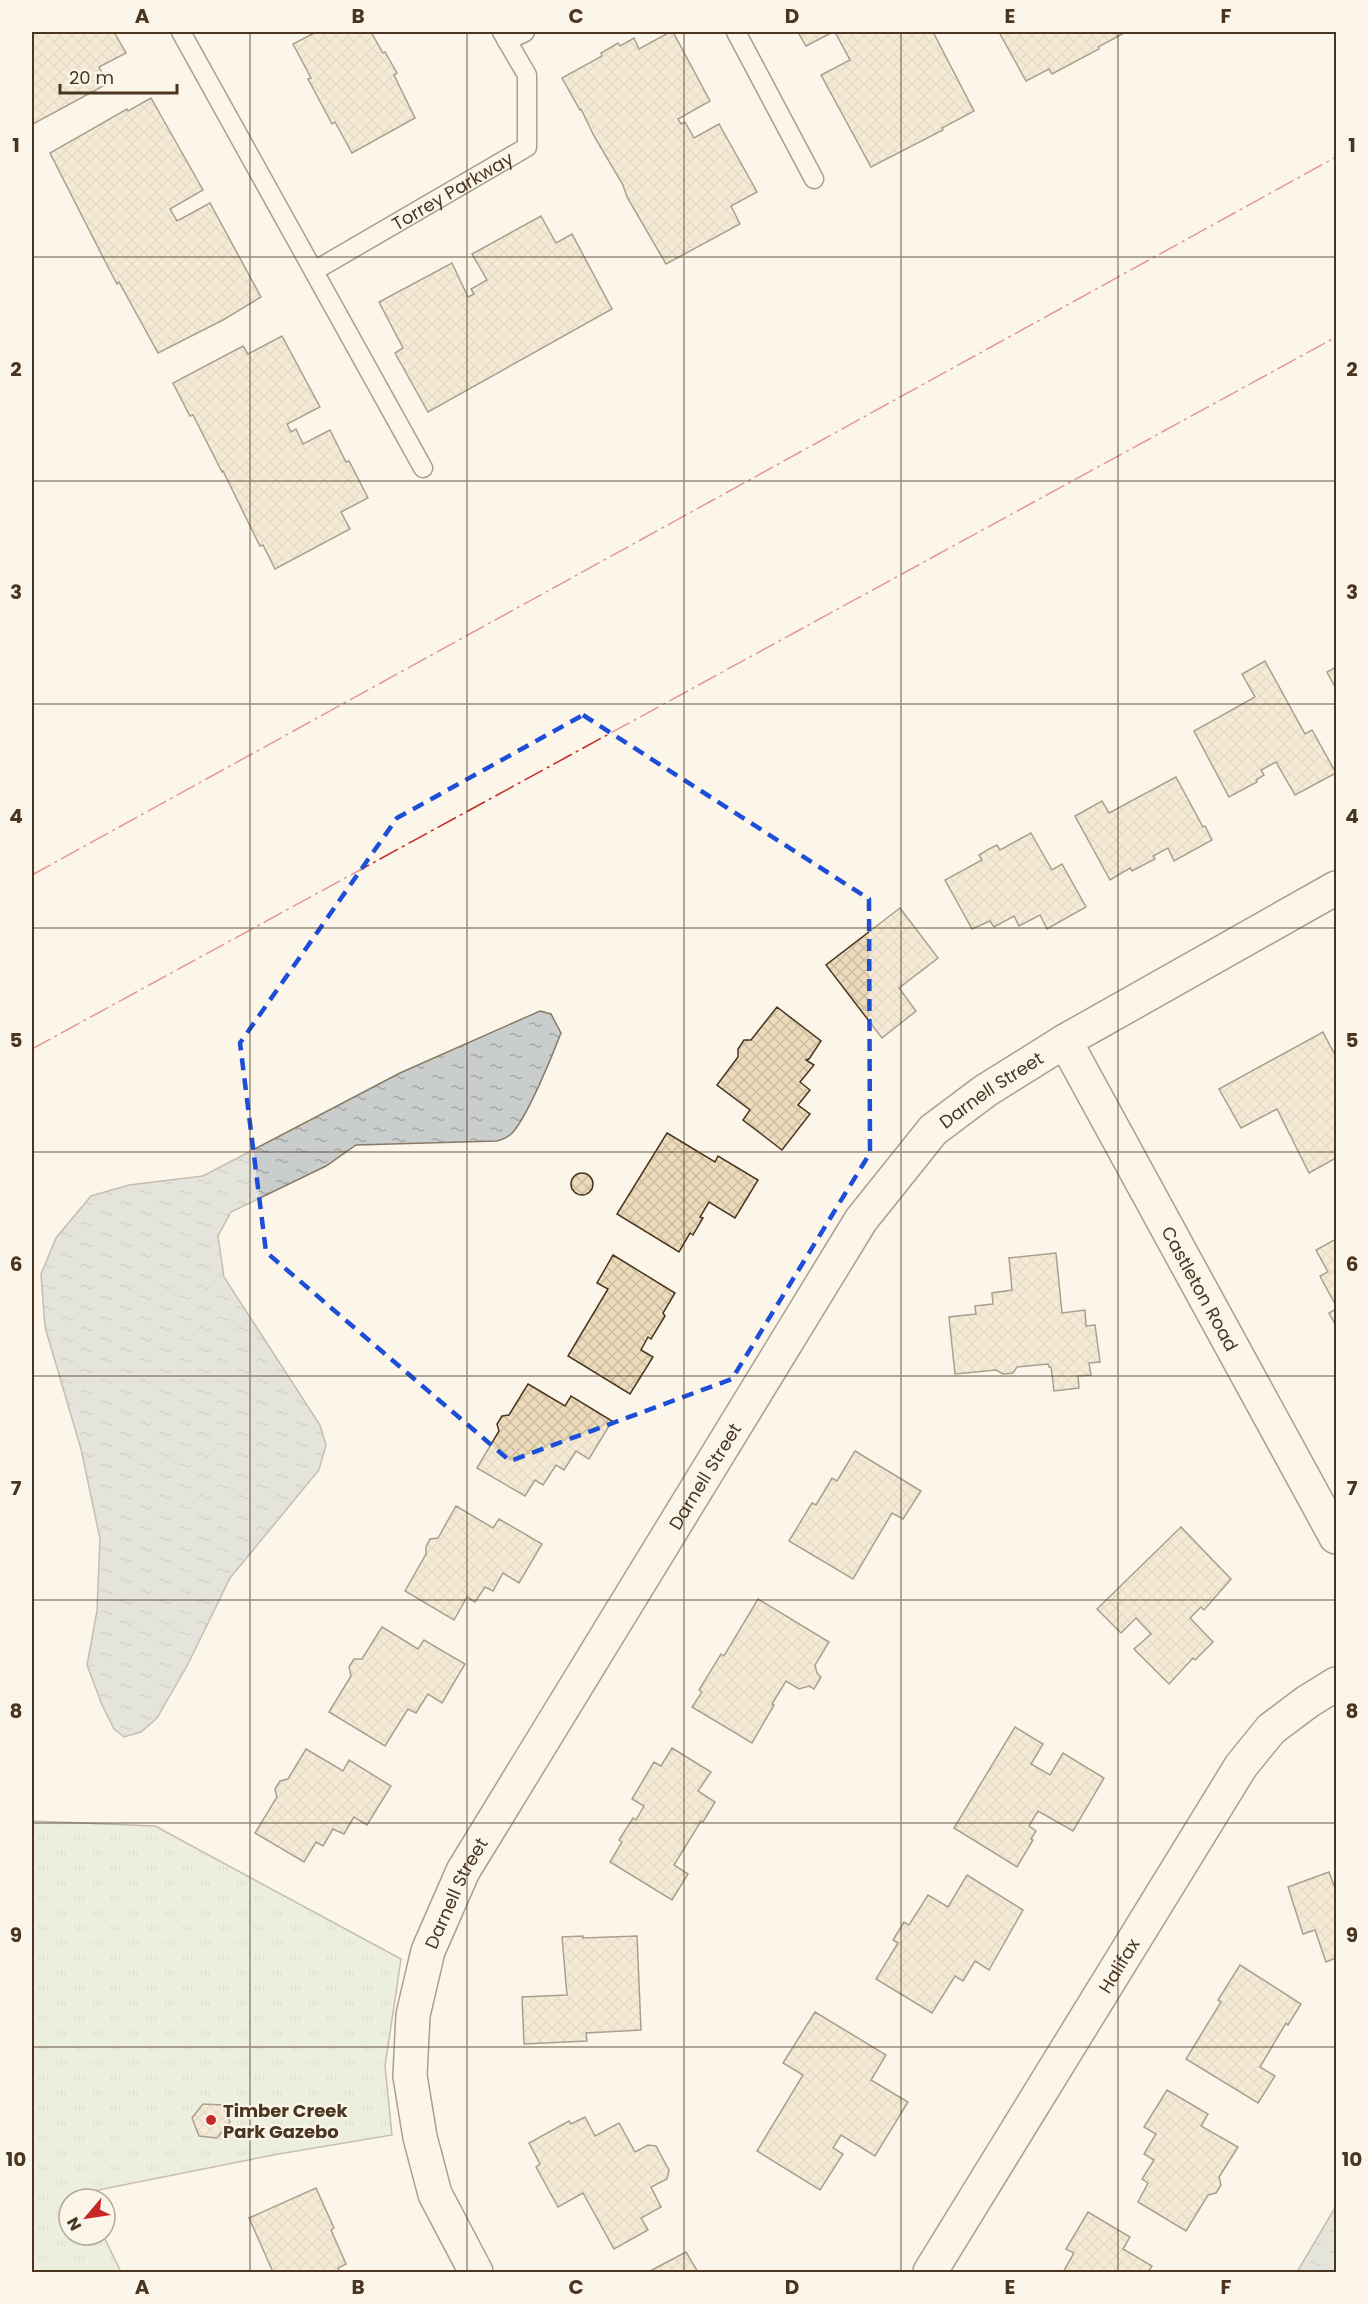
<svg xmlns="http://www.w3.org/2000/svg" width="1368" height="2304" viewBox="0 0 1368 2304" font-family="Poppins,sans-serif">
<defs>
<pattern id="park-tufts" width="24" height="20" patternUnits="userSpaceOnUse" patternTransform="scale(1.5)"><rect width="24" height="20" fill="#dce7d0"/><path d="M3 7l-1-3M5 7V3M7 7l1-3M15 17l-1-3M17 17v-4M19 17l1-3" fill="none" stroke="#bec7b2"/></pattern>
<pattern id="water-ripples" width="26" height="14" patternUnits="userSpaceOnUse" patternTransform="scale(1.5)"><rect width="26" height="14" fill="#c9cecd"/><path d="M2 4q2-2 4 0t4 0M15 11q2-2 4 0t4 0" fill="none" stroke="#a5a8a6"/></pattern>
<pattern id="building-cross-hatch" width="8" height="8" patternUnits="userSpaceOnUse" patternTransform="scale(1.5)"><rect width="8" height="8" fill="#ecdcbc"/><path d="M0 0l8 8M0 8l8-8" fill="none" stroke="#ccbda1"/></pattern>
</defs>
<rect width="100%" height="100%" fill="#fbf6e9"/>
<polygon fill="url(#park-tufts)" stroke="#887966" stroke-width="1.5" points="32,1821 155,1826 401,1959 385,2066 392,2135 273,2155 83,2193 85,2199 69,2199 69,2235 103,2235 121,2272 32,2272"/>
<g fill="url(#water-ripples)" stroke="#887966" stroke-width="1.5">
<path d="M 540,1011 L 551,1014 L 561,1033 C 553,1054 525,1123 510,1135 C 506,1138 501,1140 497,1141 L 356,1145 L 326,1166 L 231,1212 L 218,1236 L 224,1277 L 320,1425 L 326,1445 L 319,1470 L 230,1578 L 188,1664 L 157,1718 L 141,1732 L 124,1737 L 114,1729 L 102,1705 L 87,1665 L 97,1611 L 100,1539 L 81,1449 L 45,1327 L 41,1274 L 56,1238 L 91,1196 L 129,1185 L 203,1176 L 400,1073 Z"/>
<polygon points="1336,2206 1336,2272 1297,2272"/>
</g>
<g fill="url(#building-cross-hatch)" stroke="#4a3520" stroke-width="1.5">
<polygon points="32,32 114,32 126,53 99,67 107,84 33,124"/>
<polygon points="316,32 371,32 383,53 385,52 397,73 394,75 415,118 352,153 335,122 332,124 331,122 308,79 311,78 293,44"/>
<polygon points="670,32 673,32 710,101 678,119 681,124 685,122 694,138 719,124 757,192 731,206 740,224 666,264 627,197 623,185 594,136 581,109 580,110 562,78 602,56 601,53 618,43 620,46 634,38 639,49"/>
<polygon points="798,32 833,32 806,46"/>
<polygon points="835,32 933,32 974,111 942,128 943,130 871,167 821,75 850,60"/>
<polygon points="999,32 1126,32 1098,47 1099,49 1052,74 1049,69 1026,81"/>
<polygon points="151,98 203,190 170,209 177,221 210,203 261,297 223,320 158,353 119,282 117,284 109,269 50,153 127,109 128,111"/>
<polygon points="541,216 556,243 572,234 612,309 428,412 395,353 403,348 379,302 452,263 468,297 474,294 471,289 487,280 472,254"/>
<polygon points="282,336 320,407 287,424 291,432 296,429 303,444 330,430 346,462 349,461 368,498 341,512 350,529 275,569 263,545 260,546 255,536 223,471 222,472 193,415 190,416 173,383 243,346 248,354"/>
<polygon points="1265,661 1305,734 1312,730 1336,773 1295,795 1276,762 1261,770 1264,775 1256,780 1257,782 1229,797 1194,731 1255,697 1242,674"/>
<polygon points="1336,667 1336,689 1327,672"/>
<polygon points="1176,777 1203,827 1205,826 1212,840 1174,861 1168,848 1153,856 1155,859 1132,871 1130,868 1110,880 1075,816 1102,801 1109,813"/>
<polygon points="1031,833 1052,870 1062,864 1086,907 1047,929 1040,915 1019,926 1014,916 994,927 990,921 972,929 945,880 982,860 979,855 989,849 997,845 1000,850"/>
<polygon points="900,908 938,958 899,988 916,1011 882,1038 826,965"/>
<polygon points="777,1007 821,1041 809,1059 806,1060 814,1065 800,1082 810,1090 798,1105 810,1114 782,1150 743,1120 750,1110 717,1085 738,1057 738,1049 744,1040 751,1040"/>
<polygon points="1323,1032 1336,1057 1336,1158 1309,1173 1277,1109 1241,1128 1219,1089"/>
<polygon points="667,1133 715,1162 718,1156 758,1180 735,1218 709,1202 700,1217 703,1218 694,1233 693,1235 690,1233 679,1252 617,1214"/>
<circle cx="582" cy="1184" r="11"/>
<polygon points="1336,1239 1336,1306 1320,1276 1328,1272 1316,1250"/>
<polygon points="1056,1253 1062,1313 1085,1310 1086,1326 1095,1325 1100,1362 1089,1363 1091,1375 1078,1376 1079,1388 1054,1391 1051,1367 1049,1367 1048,1364 1017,1367 1013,1373 1003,1374 996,1370 955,1374 949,1317 976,1314 975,1306 993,1304 992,1293 1012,1290 1009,1258"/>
<polygon points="613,1255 675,1293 663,1313 665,1316 651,1339 648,1337 641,1350 653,1357 630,1394 568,1356 608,1289 597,1283"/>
<polygon points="1336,1309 1336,1326 1329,1313"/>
<polygon points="528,1384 565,1406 571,1396 612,1421 589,1459 576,1451 564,1470 556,1465 543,1485 535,1480 525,1496 477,1468 499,1431 497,1424 502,1416 509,1415"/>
<polygon points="855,1451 921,1491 903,1519 892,1513 853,1579 789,1541 812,1503 816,1505 832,1478 837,1481"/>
<polygon points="456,1506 493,1528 499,1519 542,1544 519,1583 503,1573 493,1591 485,1587 475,1602 467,1597 454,1620 405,1591 426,1554 426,1547 430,1539 438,1538"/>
<polygon points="1181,1527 1231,1579 1204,1610 1201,1607 1190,1618 1213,1642 1195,1660 1193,1658 1169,1684 1134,1649 1151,1634 1136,1618 1121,1633 1097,1609"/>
<polygon points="758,1599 829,1642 815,1665 817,1673 821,1677 814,1689 809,1686 799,1689 786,1681 772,1704 774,1705 752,1743 692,1707 702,1692 699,1690 721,1654 724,1656"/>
<polygon points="382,1627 418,1649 424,1640 465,1664 442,1703 428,1694 416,1713 408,1709 385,1746 329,1712 351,1676 349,1667 354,1659 362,1659"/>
<polygon points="1015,1727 1043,1744 1031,1764 1050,1775 1063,1753 1104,1778 1073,1831 1038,1811 1029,1826 1036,1831 1031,1839 1033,1840 1017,1867 954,1828"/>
<polygon points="672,1748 711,1772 698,1791 715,1802 703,1822 701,1821 674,1865 688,1874 672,1900 610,1862 622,1842 619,1840 633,1818 636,1820 644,1806 632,1799 654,1762 661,1766"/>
<polygon points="306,1749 343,1771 349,1760 391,1786 367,1825 354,1817 344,1834 333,1829 323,1846 316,1842 304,1862 255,1833 277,1797 275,1789 280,1781 288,1779"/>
<polygon points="1329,1872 1336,1891 1336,1958 1326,1962 1315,1930 1303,1934 1288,1887"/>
<polygon points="967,1875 1023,1910 989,1970 975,1961 963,1981 955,1976 932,2013 876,1979 898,1943 893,1940 904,1922 909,1925 928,1895 948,1907"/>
<polygon points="583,1936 583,1938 637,1936 641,2030 586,2033 587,2041 524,2044 522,1997 567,1995 562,1937"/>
<polygon points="1240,1965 1301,2004 1288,2025 1286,2023 1260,2067 1275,2076 1258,2103 1186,2059 1221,2002 1218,2000"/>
<polygon points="815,2012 886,2055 871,2080 908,2102 875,2156 841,2135 833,2148 843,2154 820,2190 757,2151 803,2075 783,2063"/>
<polygon points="1167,2090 1208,2114 1201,2126 1238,2147 1219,2177 1221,2185 1216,2193 1208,2195 1186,2231 1138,2202 1148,2183 1142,2179 1154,2160 1144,2154 1156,2134 1144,2127"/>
<polygon points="203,2104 222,2105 230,2122 217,2138 199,2136 192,2118"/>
<polygon points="585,2117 595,2136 619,2123 635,2152 648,2145 656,2146 669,2170 667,2179 651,2187 661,2207 641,2218 648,2230 614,2249 583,2193 558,2207 536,2167 540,2164 529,2143 569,2121 571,2124"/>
<polygon points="316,2188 334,2228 331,2230 346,2264 338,2268 340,2272 273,2272 249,2218"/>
<polygon points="1088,2212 1130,2237 1123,2249 1152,2266 1148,2272 1063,2272 1074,2253 1066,2249"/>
<polygon points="686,2252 698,2272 648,2272"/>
</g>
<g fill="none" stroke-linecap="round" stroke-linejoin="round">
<defs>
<g id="lane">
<polyline points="181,32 423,468"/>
<polyline points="736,32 814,179"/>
<polyline points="507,41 525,32"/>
<path id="s1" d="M 314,271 L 527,147 L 527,75 L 502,32"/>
</g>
<g id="street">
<path id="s2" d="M 1065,1041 L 1336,1537"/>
<path id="s3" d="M 476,2272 L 435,2194 L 420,2137 L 410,2076 L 413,2015 L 428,1951 L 463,1871 L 861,1220 L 933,1130 L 985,1091 L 1065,1041 L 1336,888"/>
<path id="s4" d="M 930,2272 L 1241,1766 L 1271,1729 L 1307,1702 L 1336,1684"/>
</g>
</defs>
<use href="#lane" stroke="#4a3520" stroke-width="21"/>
<use href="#street" stroke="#4a3520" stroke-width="36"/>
<use href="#lane" stroke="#fbf6e9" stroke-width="18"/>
<use href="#street" stroke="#fbf6e9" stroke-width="33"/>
<g stroke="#c62828" stroke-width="1.5" stroke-dasharray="21 4.5 3 4.5" stroke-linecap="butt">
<polyline points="32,875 1336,157"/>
<polyline points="32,1049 1336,337"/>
</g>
</g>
<path d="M0 0H1368V2304H0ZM 583,715 L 869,899 L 870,1153 L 732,1379 L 510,1461 L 266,1252 L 240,1043 L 397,818 Z" fill="#fbf6e9" fill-opacity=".55" fill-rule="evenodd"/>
<path fill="none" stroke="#1d4ed8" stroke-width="4.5" stroke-dasharray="12 8" stroke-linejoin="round" d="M 583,715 L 869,899 L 870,1153 L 732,1379 L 510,1461 L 266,1252 L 240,1043 L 397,818 Z"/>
<path fill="none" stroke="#4a3520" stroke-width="1.5" stroke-opacity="0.55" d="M 250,32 L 250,2272M 467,32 L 467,2272M 684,32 L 684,2272M 901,32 L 901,2272M 1118,32 L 1118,2272M 32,257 L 1336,257M 32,481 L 1336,481M 32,704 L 1336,704M 32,928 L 1336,928M 32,1152 L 1336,1152M 32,1376 L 1336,1376M 32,1600 L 1336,1600M 32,1823 L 1336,1823M 32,2047 L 1336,2047"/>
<circle fill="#c62828" stroke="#fbf6e9" stroke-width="2" cx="211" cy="2120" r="6"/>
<g text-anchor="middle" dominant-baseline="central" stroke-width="4.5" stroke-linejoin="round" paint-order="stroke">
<g font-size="18" fill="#4a3520" stroke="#fbf6e9">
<text stroke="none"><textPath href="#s1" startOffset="160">Torrey Parkway</textPath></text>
<text stroke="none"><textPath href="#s3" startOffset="1372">Darnell Street</textPath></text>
<text stroke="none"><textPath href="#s2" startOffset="282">Castleton Road</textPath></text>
<text stroke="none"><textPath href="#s3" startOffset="886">Darnell Street</textPath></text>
<text stroke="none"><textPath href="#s3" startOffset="400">Darnell Street</textPath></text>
<text stroke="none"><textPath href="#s4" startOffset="360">Halifax</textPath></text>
</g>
<g font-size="18" font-weight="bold" fill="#4a3520" stroke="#fbf6e9" text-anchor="start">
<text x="223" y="2110">Timber Creek<tspan x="223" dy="21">Park Gazebo</tspan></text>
</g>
</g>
<rect width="1368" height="2304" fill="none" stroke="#fbf6e9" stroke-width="66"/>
<g transform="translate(87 2217) rotate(241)"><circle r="28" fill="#fbf6e9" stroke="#b4a999" stroke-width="1.5"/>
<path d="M0-4.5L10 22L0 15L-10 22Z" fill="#c62828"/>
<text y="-9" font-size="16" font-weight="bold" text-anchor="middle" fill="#4a3520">N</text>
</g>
<path d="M60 84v9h117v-9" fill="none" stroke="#4a3520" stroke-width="3"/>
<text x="69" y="84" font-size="18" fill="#4a3520" stroke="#fbf6e9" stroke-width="4.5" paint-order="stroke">20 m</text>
<rect x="33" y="33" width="1302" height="2238" fill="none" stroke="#4a3520" stroke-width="2"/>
<g font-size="20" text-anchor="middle" font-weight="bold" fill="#4a3520">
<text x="142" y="23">A</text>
<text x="358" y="23">B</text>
<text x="576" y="23">C</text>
<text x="792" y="23">D</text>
<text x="1010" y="23">E</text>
<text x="1226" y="23">F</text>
<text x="16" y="152">1</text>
<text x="1352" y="152">1</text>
<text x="16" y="376">2</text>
<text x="1352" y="376">2</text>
<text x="16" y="599">3</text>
<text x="1352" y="599">3</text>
<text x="16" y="823">4</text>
<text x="1352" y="823">4</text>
<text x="16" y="1047">5</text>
<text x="1352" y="1047">5</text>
<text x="16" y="1271">6</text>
<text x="1352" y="1271">6</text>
<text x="16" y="1495">7</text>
<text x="1352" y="1495">7</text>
<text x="16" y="1718">8</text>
<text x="1352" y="1718">8</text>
<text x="16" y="1942">9</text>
<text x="1352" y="1942">9</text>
<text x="16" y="2166">10</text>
<text x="1352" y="2166">10</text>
<text x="142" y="2294">A</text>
<text x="358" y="2294">B</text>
<text x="576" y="2294">C</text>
<text x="792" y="2294">D</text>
<text x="1010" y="2294">E</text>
<text x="1226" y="2294">F</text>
</g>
</svg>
